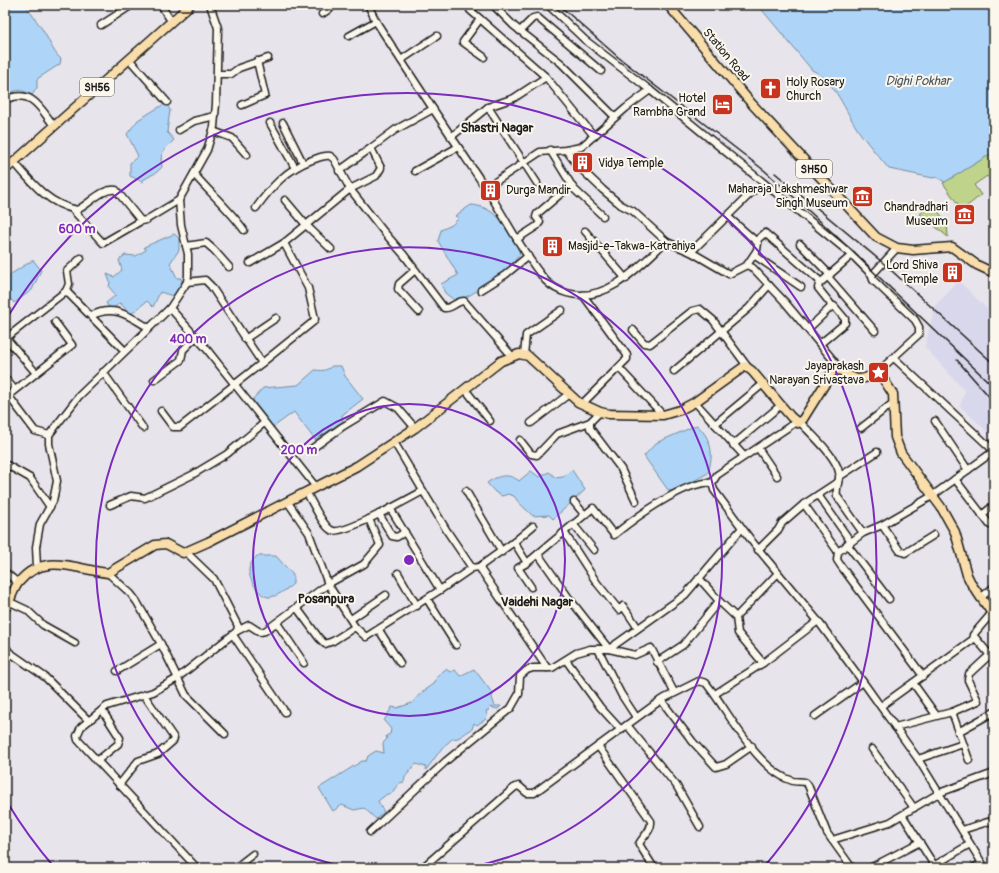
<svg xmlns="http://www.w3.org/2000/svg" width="999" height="873" viewBox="0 0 999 873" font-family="Pangolin,sans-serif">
<rect width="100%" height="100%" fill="#e7e4eb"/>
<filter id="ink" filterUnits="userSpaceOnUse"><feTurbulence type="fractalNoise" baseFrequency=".025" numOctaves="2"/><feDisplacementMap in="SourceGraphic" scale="8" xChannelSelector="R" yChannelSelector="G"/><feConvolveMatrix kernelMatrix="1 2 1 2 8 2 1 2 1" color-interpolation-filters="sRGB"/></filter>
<g filter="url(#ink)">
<polygon fill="#d9d7eb" points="959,281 994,316 994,438 960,406 965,391 925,347 935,306"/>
<g fill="#bfd48a" stroke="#6e7853">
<polygon points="994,152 994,185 987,176 974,185 981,195 962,210 943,183"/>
<polygon points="932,204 947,223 948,237 920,214"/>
</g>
<g fill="#aed5f8" stroke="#748ba0">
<path d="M 5,5 L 26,5 C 31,14 37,21 42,29 C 49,39 52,51 61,59 L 60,64 L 37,79 L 37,88 L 32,95 C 19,88 16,89 5,97 Z"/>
<path d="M 758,5 L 994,5 L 994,152 L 945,182 L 936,177 L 933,178 L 889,169 C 879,157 869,145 860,133 C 845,112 836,81 812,70 Z"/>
<path d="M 166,103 L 170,110 L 167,132 L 174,140 C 164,150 159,152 162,167 L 157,172 L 143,180 L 143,182 L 130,176 L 130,163 L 138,156 L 127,134 L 138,120 Z"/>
<path d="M 471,205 C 496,206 513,232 520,254 L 505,273 L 470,295 L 463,298 L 454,300 L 445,293 L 441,284 L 458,275 L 438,241 L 441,230 L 452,225 L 459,218 L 455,216 Z"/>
<polygon points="174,234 179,238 179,250 170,263 177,278 181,278 183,287 173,296 160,292 153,307 147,301 131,314 120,303 111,310 106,303 116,295 109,287 110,282 107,274 114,277 122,270 119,260 125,255 136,256 146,250 144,247"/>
<polygon points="33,260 41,270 32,290 14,303 5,293 5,278"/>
<path d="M 332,366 L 341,366 L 345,376 L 363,399 L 342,415 L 343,421 L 315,440 L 294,412 L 272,428 L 257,408 L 253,399 L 263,388 L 298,385 L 315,370 C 322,371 326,371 332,366 Z"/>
<path d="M 697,425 C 712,440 714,453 708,473 L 674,492 L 668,490 L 644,456 L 656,443 Z"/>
<path d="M 572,470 L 585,490 L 553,519 L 549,515 L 533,516 C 526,509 519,504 514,496 L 508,494 L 502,496 L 495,492 L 487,483 C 498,475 509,473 519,481 L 531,471 L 539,477 L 549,472 L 556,478 L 563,477 Z"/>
<path d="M 257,556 L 276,556 L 293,575 L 293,584 C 287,589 277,597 269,597 C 259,597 248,578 249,569 C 250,563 254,559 257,556 Z"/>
<polygon points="446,669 450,672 455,670 460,676 474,669 493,694 492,698 495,706 501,706 498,709 490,707 489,710 486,711 487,715 486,719 477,725 474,723 472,729 458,738 452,739 442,748 426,770 426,767 416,764 405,777 404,782 399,783 391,794 387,794 378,801 384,812 376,819 364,808 354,810 342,805 333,811 319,788 362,761 366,761 368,756 376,751 384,753 383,743 387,739 386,736 390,734 391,729 384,721 392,707 397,708 412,703 421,693 434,684 438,675"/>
</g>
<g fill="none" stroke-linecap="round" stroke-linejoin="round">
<defs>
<g id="minor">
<polyline points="161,5 171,21"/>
<polyline points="210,5 218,28 216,104 214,127 207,150 179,200 181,225 188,254 188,275 187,282 170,308 205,347 316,487"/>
<path d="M 368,5 L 377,23 C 412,78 449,133 485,187 C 506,218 522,253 546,281 C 552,287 560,291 567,293 C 605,304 638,268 662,245 L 667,242 L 691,252 L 729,274 L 747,265 L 753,268 L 784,301 L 834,361 L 838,369"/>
<polyline points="468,5 470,10 546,77 594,136"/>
<polyline points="493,5 514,26 561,63 615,117"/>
<polyline points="548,5 585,40 650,90 852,255 872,275 873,280 915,320 919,327 919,334 881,369"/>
<polyline points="322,14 335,5"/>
<polyline points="480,19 463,42 484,57"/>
<polyline points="101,25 132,5"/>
<polyline points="520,31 533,18 537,17 601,71"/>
<polyline points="349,36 376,21"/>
<polyline points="129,59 167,102"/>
<polyline points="401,60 437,36"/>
<polyline points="217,74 231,74 239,68 268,58"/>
<path d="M 5,100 C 31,88 40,107 54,126"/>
<polyline points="242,105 265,95 257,61"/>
<polyline points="488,107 537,183"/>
<polyline points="270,123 295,168"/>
<polyline points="283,123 303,163"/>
<polyline points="179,130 194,121 215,116"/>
<polyline points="213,131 232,138 247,155"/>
<polyline points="451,137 488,107 514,98 546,77"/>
<polyline points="550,150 574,189 603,216"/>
<polyline points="566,150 579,167 603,190 621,205 633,211 667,242"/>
<path d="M 14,162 C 32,183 48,204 77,210 C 90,204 101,188 116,190 L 141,221 L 146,220 L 179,200"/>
<polyline points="339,171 371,148"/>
<polyline points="415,171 458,147"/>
<path d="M 194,174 C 210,193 230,210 244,230"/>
<polyline points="486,188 540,152 566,150 581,147 626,108 650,90"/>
<polyline points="285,200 307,226 331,249"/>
<path d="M 256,208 C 271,187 287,169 312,160 C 318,158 324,155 330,156 L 334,159 L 350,189 L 376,176 L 381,168 L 371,148 L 395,130 L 433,109"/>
<polyline points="72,209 103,243 141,221"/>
<polyline points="728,217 758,243 757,250 747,265"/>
<polyline points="585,231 626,279"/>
<polyline points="517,239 537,226 540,222 536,217 537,214 571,185"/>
<polyline points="757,240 765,233 821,282"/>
<polyline points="800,244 830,275"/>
<polyline points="186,246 206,243 214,250 229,267"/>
<polyline points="691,252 753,191"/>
<polyline points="754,255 801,287"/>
<polyline points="250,263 284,243"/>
<polyline points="415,270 399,284 398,289 419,312"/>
<polyline points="872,275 897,248"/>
<polyline points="828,277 875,331"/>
<polyline points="481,290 505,275 528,256"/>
<polyline points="66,291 125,351"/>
<path d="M 91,316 C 114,304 129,316 149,328"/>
<polyline points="808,329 831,307 830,303 818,288 819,284 852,255"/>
<polyline points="633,330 644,343 650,344 692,311 700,309 713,320 747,366"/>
<polyline points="6,338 36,373"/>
<polyline points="5,339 66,291 69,284 67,271 81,258"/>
<polyline points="245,339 276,318"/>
<polyline points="820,344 845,323 845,319 834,306 831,305"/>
<polyline points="524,355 526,335 562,310"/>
<polyline points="894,358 994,451"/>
<path d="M 262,363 L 313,322 L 315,319 L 308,288 L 284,243 L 350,189 L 384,232 L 404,255 L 444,308 C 452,309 456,301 464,301 L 512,356"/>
<polyline points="619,368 663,415"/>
<polyline points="674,371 749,308 769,285"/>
<polyline points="103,372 143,428"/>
<polyline points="5,378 14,389"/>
<polyline points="154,380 181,360 183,350 196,337"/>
<polyline points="465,389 490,421"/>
<polyline points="695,402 744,456"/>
<polyline points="582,404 627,359 627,355 583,295"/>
<polyline points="161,411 173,427 180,427 262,363 211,286 205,280 187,282"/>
<polyline points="600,412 590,422 590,428 621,469 636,501"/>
<polyline points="935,421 968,470"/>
<polyline points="796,422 717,475 712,483 714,490 754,544 818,621 866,686 918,759 985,868"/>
<path d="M 800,422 C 811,434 836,456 839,472 C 841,480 835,487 837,496 L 863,533"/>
<polyline points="531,423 569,394"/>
<polyline points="715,424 763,384"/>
<polyline points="861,428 893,403"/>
<polyline points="49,435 35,431 11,399 10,394 72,345 55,322"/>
<polyline points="520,440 531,454 537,455 557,434 590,422"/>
<polyline points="394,442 447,531 472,568"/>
<polyline points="733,445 781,405"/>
<polyline points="758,448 777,476"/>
<polyline points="310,450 342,427 385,401 398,408 415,428"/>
<polyline points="5,467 7,465 30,478 50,507"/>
<polyline points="839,477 877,452"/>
<polyline points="955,479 990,525"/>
<polyline points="466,491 502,552"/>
<path d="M 306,492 C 312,501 322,525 331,530 C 341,537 410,498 423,491"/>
<polyline points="818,495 851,542"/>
<path d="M 287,501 L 309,533 L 328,584 L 355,627 L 366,637 L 440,590 L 472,568 L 479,567 L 514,542 L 527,563 L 593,508 L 614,535 C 635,518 686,480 712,483"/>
<polyline points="574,502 584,514"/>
<polyline points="804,504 838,552"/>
<polyline points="110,505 131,496 145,498 192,475 227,454 264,423"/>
<polyline points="390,508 440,590"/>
<polyline points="379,514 392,536 397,537 405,532"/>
<polyline points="982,515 994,505"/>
<polyline points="573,524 594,550"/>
<polyline points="882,525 900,551 905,553 934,535"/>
<polyline points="564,532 597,583 619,610 623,606 638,628"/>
<polyline points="514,542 533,526"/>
<polyline points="847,544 889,599"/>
<polyline points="758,550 778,530 782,523 804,504 836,483"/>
<polyline points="187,553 214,579 238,626 237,631 176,679 153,692 107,706 81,727 77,736 78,740 197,868"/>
<polyline points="538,554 569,598 609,649 685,595 742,528"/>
<polyline points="527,563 518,568 531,587"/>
<polyline points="37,567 36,547 40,524 53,501 57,481 49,444 49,435 79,396 170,308"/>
<polyline points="479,567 547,668"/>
<polyline points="5,572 18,583"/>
<polyline points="108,573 131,594 137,602 161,644 186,695 225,734"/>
<polyline points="398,573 417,606"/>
<polyline points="699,578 719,601 736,617"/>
<polyline points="980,598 994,587"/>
<polyline points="427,599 456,645"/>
<polyline points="10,602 27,610 43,625 75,643"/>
<polyline points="297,608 319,638 325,644 333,641 355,627"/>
<polyline points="991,614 973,635 994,660"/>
<polyline points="351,619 386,595"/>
<polyline points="277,623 304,663"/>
<polyline points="379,630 400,663"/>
<polyline points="237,631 249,625 260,632 265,631 328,584 364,564 380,545 369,519"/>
<polyline points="233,635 285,712"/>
<polyline points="5,645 9,652 45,677 88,720"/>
<polyline points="598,649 621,694 636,717"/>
<polyline points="566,660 600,707 621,730"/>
<polyline points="657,662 683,645 719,601"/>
<polyline points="763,663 738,633 736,617 778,573"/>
<polyline points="117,671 161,644"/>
<polyline points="923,676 841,566 837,560 838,552 863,533 882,525 932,496 994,451"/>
<polyline points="913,683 936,715"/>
<polyline points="715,694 763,663 818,621"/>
<polyline points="661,700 693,742 716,767 726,764 752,746"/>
<polyline points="881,706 975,638"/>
<polyline points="952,712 969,760"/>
<polyline points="815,716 863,682"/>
<polyline points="627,725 676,785 700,827"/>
<polyline points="895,727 952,712 978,701 968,680 969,674 994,651"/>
<polyline points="958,732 994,712"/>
<path d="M 598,746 L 651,821 C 652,831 643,836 639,844 L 654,868"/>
<polyline points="872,749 914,808"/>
<polyline points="918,759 963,744"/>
<polyline points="97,761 118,744 120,738 102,710"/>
<polyline points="119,785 138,761 158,754 173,741 174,738 144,695"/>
<polyline points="903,816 934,865"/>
<polyline points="962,830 994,820"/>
<polyline points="370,832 446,761 511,708 519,694 520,676 527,670 533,668 552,668 576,653 590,649 609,649 635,655 651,648 674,692"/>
<polyline points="832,840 890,822 939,793 994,773"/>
<polyline points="235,868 253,854"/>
<path d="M 422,868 L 515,787 L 519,786 L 527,793 L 534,793 L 661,700 L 699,681 L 706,683 L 709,687 C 730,714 758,771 793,781 C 797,782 801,781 805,782 L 808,785 L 827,833 L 852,868"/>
<polyline points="870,868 920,842"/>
<polyline points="930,868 970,844"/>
<polyline points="973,868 982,863"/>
</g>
<g id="major">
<polyline points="668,5 752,104 876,237 897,248 913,250 952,247 977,265 994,273"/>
<polyline points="5,170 190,5"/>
<polyline points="881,369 882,377 893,394 895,437 901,453 941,507 955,532 967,575 972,585 994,616"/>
<path d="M 5,609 C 11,600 13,589 19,582 C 44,551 77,570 108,573 L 155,545 L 166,544 L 183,553 L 208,542 L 357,466 L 415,428 L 501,361 L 519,354 L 528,356 L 578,402 L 600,412 L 609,414 L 663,415 L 680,410 L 695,402 L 745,366 L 752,371 L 791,417 L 798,423 L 803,419 L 833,371 C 848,365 850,393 881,369"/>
</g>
</defs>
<use href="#minor" stroke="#1c1c1c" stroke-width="9"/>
<use href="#major" stroke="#1c1c1c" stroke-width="11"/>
<use href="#minor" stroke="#fbf7ec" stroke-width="6"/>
<use href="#major" stroke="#f9deab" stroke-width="8"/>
<g stroke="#1c1c1c" stroke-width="1.5">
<polyline points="559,5 618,57 765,171 833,233 994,387"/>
<polyline points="775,173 882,262 994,364"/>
<polyline points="957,360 994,402"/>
</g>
</g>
</g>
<g fill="none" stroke="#7b2cbf" stroke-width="2">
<circle cx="409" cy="560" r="156"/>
<path d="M352 868A313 313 0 1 1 466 868"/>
<path d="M55 868A469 469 0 0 1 7 802M7 318A469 469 0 1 1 763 868"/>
</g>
<defs>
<symbol id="church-square" viewBox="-11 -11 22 22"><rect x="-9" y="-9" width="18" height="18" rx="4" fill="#c8321e" stroke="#fbf7ec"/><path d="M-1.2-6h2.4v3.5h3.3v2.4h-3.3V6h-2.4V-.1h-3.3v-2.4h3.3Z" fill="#fff"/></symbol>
<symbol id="hotel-square" viewBox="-11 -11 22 22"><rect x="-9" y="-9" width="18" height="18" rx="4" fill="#c8321e" stroke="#fbf7ec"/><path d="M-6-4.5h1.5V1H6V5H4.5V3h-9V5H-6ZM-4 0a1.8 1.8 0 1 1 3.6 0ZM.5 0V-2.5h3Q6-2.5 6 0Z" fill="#fff"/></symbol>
<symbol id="building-square" viewBox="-11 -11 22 22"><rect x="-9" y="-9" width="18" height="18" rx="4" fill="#c8321e" stroke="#fbf7ec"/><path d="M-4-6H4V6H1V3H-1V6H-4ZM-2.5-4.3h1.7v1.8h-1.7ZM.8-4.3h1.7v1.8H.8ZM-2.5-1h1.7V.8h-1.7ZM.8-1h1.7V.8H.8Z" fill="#fff"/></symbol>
<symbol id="museum-square" viewBox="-11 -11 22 22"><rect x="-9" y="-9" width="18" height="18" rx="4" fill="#c8321e" stroke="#fbf7ec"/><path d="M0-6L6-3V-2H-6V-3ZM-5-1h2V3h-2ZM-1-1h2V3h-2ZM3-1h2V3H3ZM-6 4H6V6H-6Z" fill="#fff"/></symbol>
<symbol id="sight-square" viewBox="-11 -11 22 22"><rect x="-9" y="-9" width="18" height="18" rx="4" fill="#c8321e" stroke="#fbf7ec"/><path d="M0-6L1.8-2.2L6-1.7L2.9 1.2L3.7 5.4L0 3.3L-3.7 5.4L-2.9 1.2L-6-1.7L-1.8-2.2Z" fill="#fff"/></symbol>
</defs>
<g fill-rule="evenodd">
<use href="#church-square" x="758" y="76" width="25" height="25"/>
<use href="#hotel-square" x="710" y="92" width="25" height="25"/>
<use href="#building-square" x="570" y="150" width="25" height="25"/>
<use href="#building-square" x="478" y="178" width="25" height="25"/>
<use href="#museum-square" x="850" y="184" width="25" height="25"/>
<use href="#museum-square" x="952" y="202" width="25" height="25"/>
<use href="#building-square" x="540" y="234" width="25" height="25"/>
<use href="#building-square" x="940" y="260" width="25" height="25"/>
<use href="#sight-square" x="866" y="360" width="25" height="25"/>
</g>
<g text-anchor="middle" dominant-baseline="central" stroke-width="4" stroke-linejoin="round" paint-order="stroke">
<g fill="#fbf7ec" stroke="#5f5e5a" stroke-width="1">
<rect x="80" y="78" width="34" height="18" rx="3"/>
<rect x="796" y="160" width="36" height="18" rx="3"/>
</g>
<g font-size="11" font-weight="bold" fill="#1c1c1c">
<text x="97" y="87">SH56</text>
<text x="814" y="169">SH50</text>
</g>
<g font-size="12" fill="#1c1c1c" stroke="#fbf7ec">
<text transform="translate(726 55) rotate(50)">Station Road</text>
</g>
<g font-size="12" fill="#1c1c1c" stroke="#fbf7ec" text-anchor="end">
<text x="786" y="82" text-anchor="start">Holy Rosary<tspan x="786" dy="14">Church</tspan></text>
<text x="706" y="98">Hotel<tspan x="706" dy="14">Rambha Grand</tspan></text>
<text x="598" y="163" text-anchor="start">Vidya Temple</text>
<text x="848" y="189">Maharaja Lakshmeshwar<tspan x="848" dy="14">Singh Museum</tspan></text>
<text x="506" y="190" text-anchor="start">Durga Mandir</text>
<text x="948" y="207">Chandradhari<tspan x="948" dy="14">Museum</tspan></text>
<text x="568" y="246" text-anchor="start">Masjid-e-Takwa-Katrahiya</text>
<text x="938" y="265">Lord Shiva<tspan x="938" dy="14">Temple</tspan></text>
<text x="864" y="366">Jayaprakash<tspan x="864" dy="14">Narayan Srivastava</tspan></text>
</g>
<g font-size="13" font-style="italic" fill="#48545e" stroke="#fbf7ec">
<text x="918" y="81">Dighi Pokhar</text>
</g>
<g font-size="13" font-weight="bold" fill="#1c1c1c" stroke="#fbf7ec">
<text x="497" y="128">Shastri Nagar</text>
<text x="326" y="599">Posanpura</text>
<text x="537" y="602">Vaidehi Nagar</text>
</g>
</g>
<circle cx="409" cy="560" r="6" fill="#7b2cbf" stroke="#fbf7ec" stroke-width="2"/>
<g font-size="12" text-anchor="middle" font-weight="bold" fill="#7b2cbf" stroke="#fbf7ec" stroke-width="4" stroke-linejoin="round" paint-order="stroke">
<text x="77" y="233">600 m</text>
<text x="188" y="343">400 m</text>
<text x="299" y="454">200 m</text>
</g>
<rect width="999" height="873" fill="none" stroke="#fbf7ec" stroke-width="20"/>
<rect x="10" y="10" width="979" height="853" fill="none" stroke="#1c1c1c" stroke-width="1.5" filter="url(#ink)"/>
</svg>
